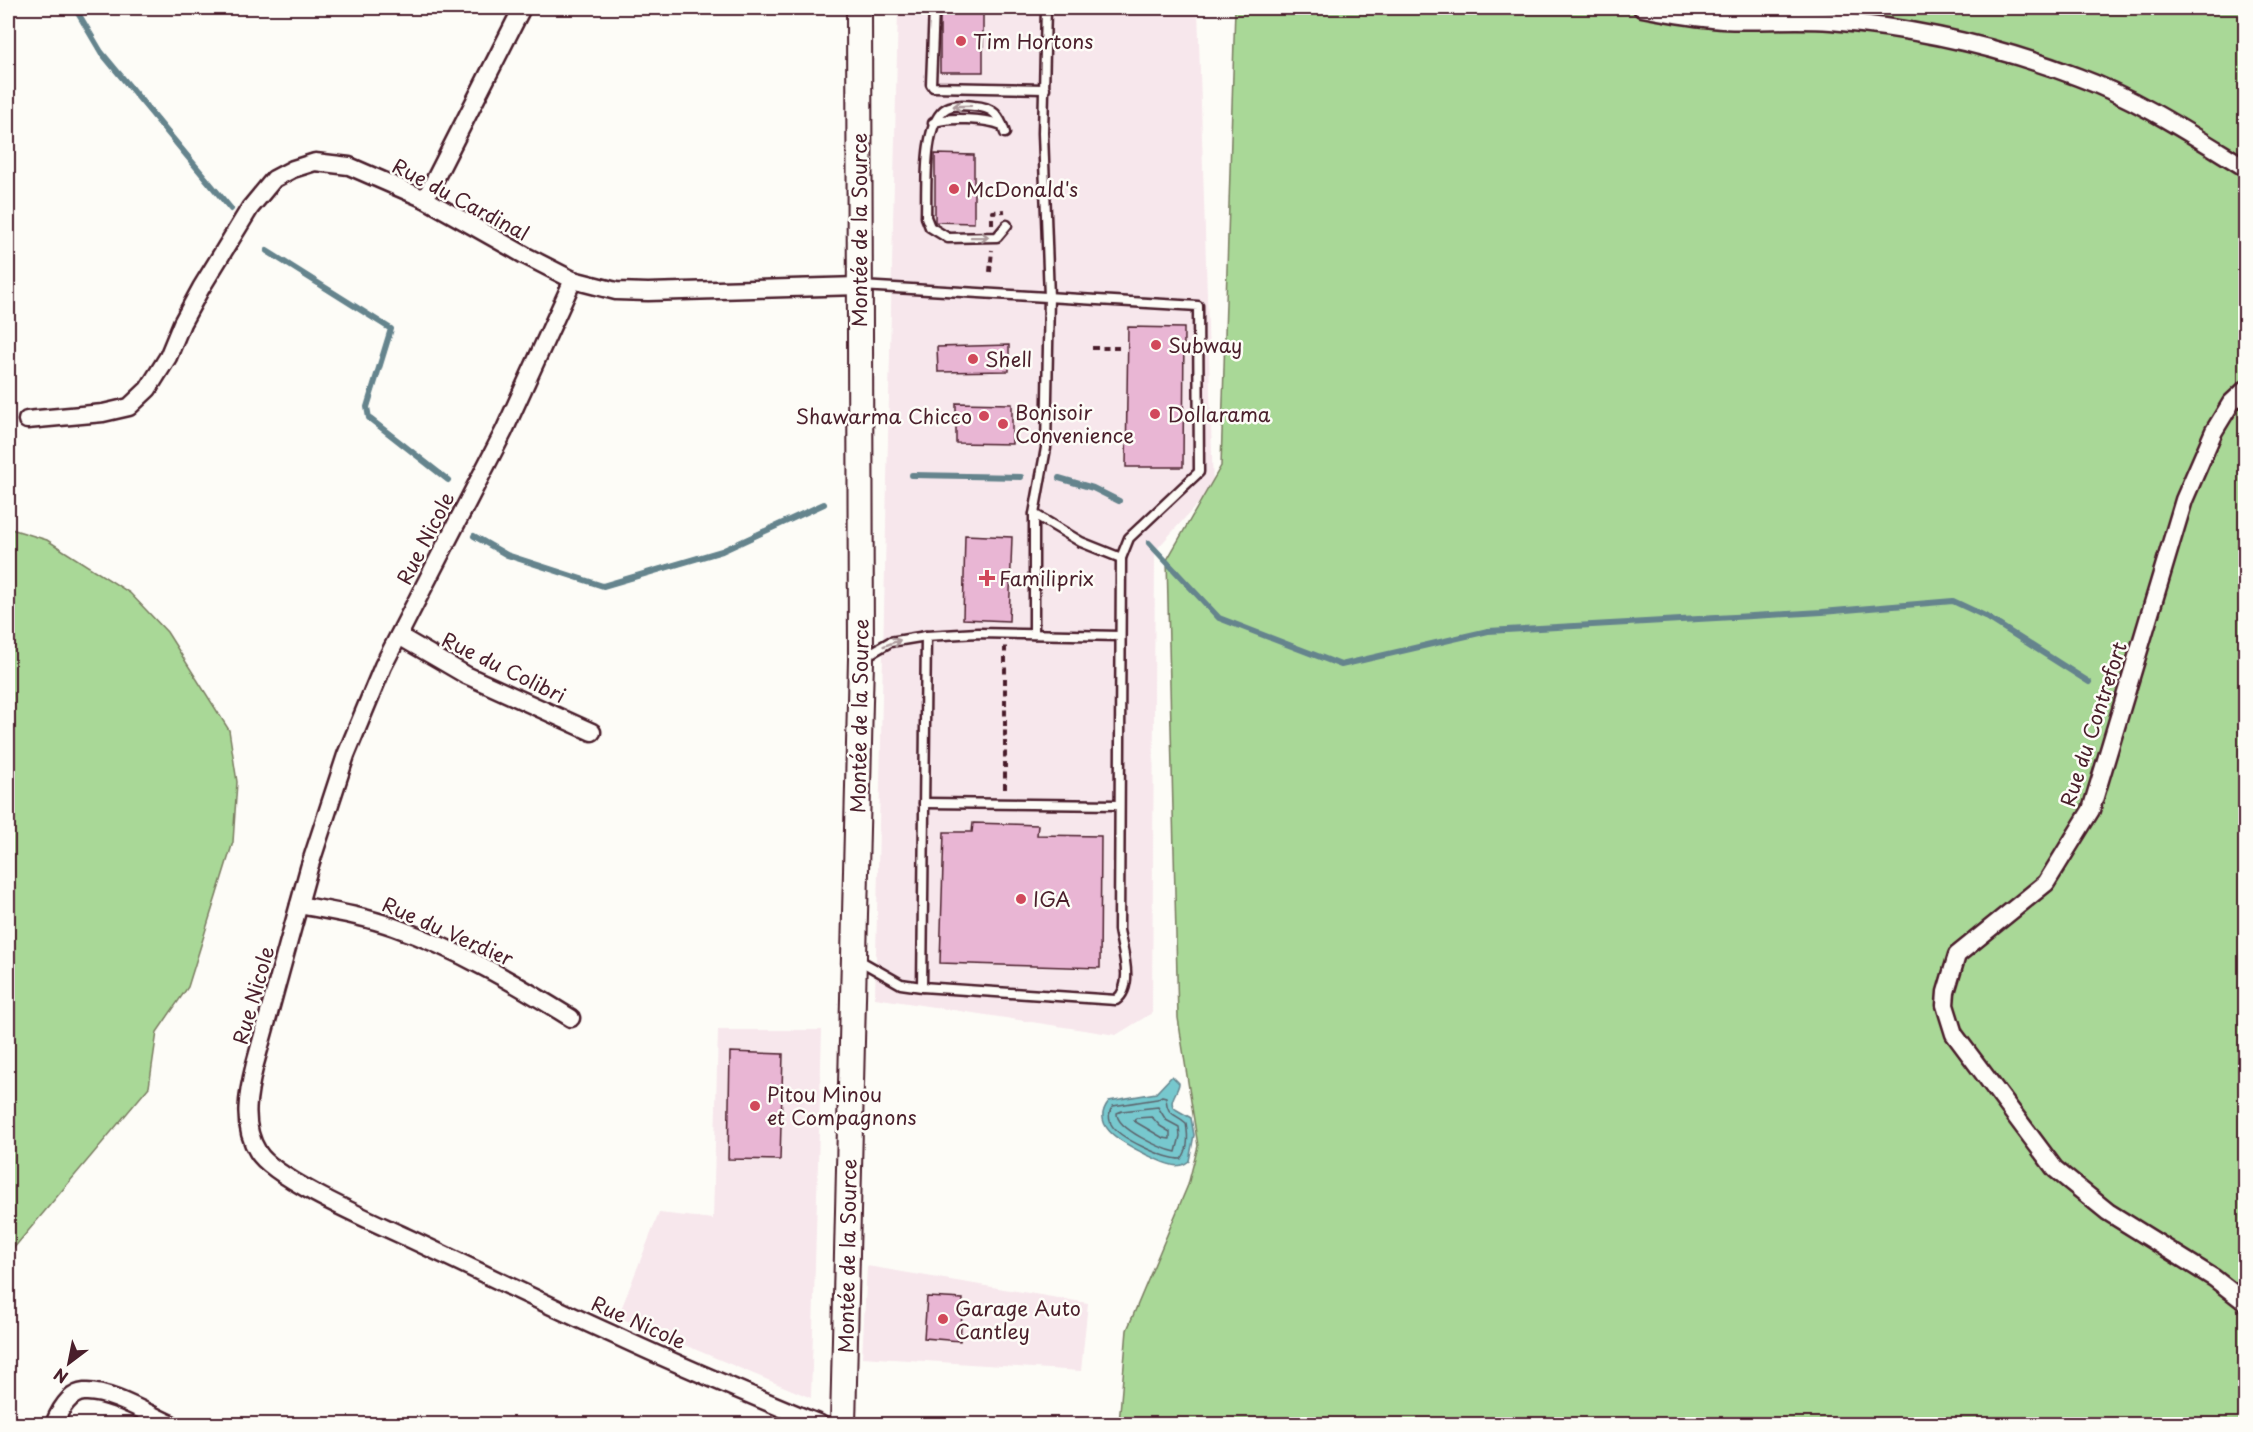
<svg xmlns="http://www.w3.org/2000/svg" width="2253" height="1432" viewBox="0 0 2253 1432" font-family="'Playpen Sans',sans-serif">
<rect width="100%" height="100%" fill="#fdfcf7"/>
<filter id="ink" filterUnits="userSpaceOnUse"><feTurbulence type="fractalNoise" baseFrequency=".0167" numOctaves="2"/><feDisplacementMap in="SourceGraphic" scale="12" xChannelSelector="R" yChannelSelector="G"/><feConvolveMatrix kernelMatrix="1 2 1 2 8 2 1 2 1" color-interpolation-filters="sRGB"/></filter>
<g filter="url(#ink)">
<g fill="#f7e7ec">
<polygon points="898,8 1198,8 1213,487 1155,551 1152,1013 1116,1035 875,998"/>
<polygon points="718,1030 822,1030 811,1398 618,1317 659,1213 713,1219"/>
<polygon points="867,1266 1088,1303 1081,1371 862,1357"/>
</g>
<g fill="#a9d897" stroke="#7a7c61" stroke-width="1.5">
<polygon points="1235,8 2245,8 2245,1424 1119,1424 1127,1330 1188,1185 1198,1146 1178,1018 1167,560 1221,466"/>
<polygon points="8,528 47,540 130,593 167,632 229,730 237,782 233,842 188,987 157,1032 149,1087 8,1255"/>
</g>
<path fill="#77c8ce" stroke="#65848d" stroke-width="1.5" d="M 1172,1076 L 1179,1083 C 1179,1092 1165,1103 1177,1110 C 1182,1113 1186,1115 1191,1118 L 1194,1135 L 1189,1161 C 1184,1165 1179,1167 1172,1165 C 1161,1163 1150,1156 1141,1152 C 1122,1142 1089,1126 1109,1101 L 1156,1093 Z"/>
<g fill="none" stroke-linecap="round" stroke-linejoin="round">
<g stroke="#5c636c" stroke-width="1.5">
<path d="M 1162,1096 L 1166,1097 C 1167,1117 1174,1112 1186,1123 C 1188,1134 1189,1150 1181,1159 C 1165,1159 1118,1138 1111,1124 C 1108,1117 1109,1111 1113,1106 L 1157,1099 Z"/>
<path d="M 1158,1107 L 1166,1120 L 1179,1127 L 1180,1136 L 1176,1152 C 1162,1149 1116,1129 1117,1113 L 1122,1111 Z"/>
<polygon points="1152,1117 1160,1126 1170,1132 1170,1139 1163,1138 1134,1121 1136,1118"/>
</g>
<g stroke="#65848d" stroke-width="6">
<polyline points="75,8 101,52 231,209"/>
<polyline points="267,251 391,329 367,407 369,418 448,480"/>
<polyline points="912,475 1021,477"/>
<polyline points="1059,478 1093,488 1119,501"/>
<polyline points="474,536 507,555 603,586 722,551 824,504"/>
<polyline points="1149,543 1219,618 1341,665 1488,631 1822,612 1953,601 1985,616 2089,682"/>
</g>
</g>
<g fill="#e9b6d4" stroke="#4a1f2b" stroke-width="1.5">
<polygon points="940,10 983,11 983,72 940,72"/>
<polygon points="935,154 974,155 974,223 935,222"/>
<polygon points="1128,327 1184,328 1183,467 1126,467"/>
<polygon points="1009,345 1009,371 938,372 937,347"/>
<polygon points="956,403 1012,404 1012,444 956,443"/>
<polygon points="965,535 1012,537 1009,621 963,619"/>
<polygon points="973,823 1038,825 1037,835 1101,836 1100,968 940,963 944,832 972,832"/>
<polygon points="730,1052 783,1054 780,1160 728,1159"/>
<polygon points="927,1297 963,1299 960,1341 924,1338"/>
</g>
<g fill="none" stroke-linecap="round" stroke-linejoin="round">
<defs>
<g id="lane">
<polyline points="934,8 931,84 933,87 1045,89"/>
<path d="M 933,123 C 947,116 987,119 1002,125"/>
<path d="M 1005,133 C 1000,116 993,107 974,106 C 965,105 955,104 947,108 C 922,121 927,190 926,217 L 930,227 L 948,238 L 997,237 L 1007,225"/>
<polyline points="1034,514 1081,542 1121,558"/>
<polyline points="1034,634 1034,514 1046,448 1049,297 1043,133 1046,8"/>
<polyline points="864,657 890,642 926,636 978,633 1120,636"/>
<polyline points="924,803 1119,805"/>
<path d="M 857,959 L 901,984 L 922,987 L 1116,1000 C 1135,986 1122,949 1119,930 L 1121,558 L 1129,538 L 1199,472 L 1198,306 L 861,286"/>
<polyline points="922,987 926,636"/>
</g>
<g id="street">
<path d="M 1642,8 C 1668,13 1695,18 1722,20 C 1758,22 1795,18 1831,21 C 1915,28 2000,47 2078,77 C 2138,99 2192,135 2246,168"/>
<polyline points="425,199 522,8"/>
<path d="M 573,280 L 504,431 L 383,666 L 346,755 L 309,868 L 255,1064 C 248,1092 241,1125 258,1152 C 274,1179 374,1222 406,1237 C 475,1269 543,1303 612,1334 C 680,1366 750,1395 820,1424"/>
<polyline points="2246,389 2231,403 2214,431 2184,500 2091,810 2046,883 1957,955 1946,992 1945,1005 1954,1034 2055,1169 2108,1212 2214,1278 2246,1303"/>
<polyline points="27,420 103,413 129,407 148,389 168,357 182,323 201,288 250,208 274,179 293,169 315,162 349,166 425,199 526,256 573,280 616,291 648,292 859,286"/>
<polyline points="399,636 466,675 592,732"/>
<path d="M 299,905 C 331,911 364,916 394,927 C 457,949 515,983 571,1018"/>
<path d="M 54,1424 C 59,1412 69,1393 84,1392 C 109,1390 148,1414 171,1424"/>
</g>
<polyline id="secondary" points="843,1424 861,659 859,8"/>
</defs>
<use href="#lane" stroke="#4a1f2b" stroke-width="13"/>
<use href="#street" stroke="#4a1f2b" stroke-width="21"/>
<use href="#secondary" stroke="#4a1f2b" stroke-width="28"/>
<g stroke="#4a1f2b" stroke-width="4" stroke-dasharray="6 4.5" stroke-linecap="butt">
<polyline points="992,224 992,212 1005,211"/>
<polyline points="990,272 992,250"/>
<polyline points="1092,348 1123,348"/>
<polyline points="1005,789 1005,646"/>
</g>
<use href="#lane" stroke="#fdfcf7" stroke-width="8"/>
<use href="#street" stroke="#fdfcf7" stroke-width="16"/>
<use href="#secondary" stroke="#fdfcf7" stroke-width="24"/>
</g>
<defs><path id="oneway-shaft" d="M-6 0H5M1.5-3L5.5 0L1.5 3" fill="none" stroke-width="1.6" stroke-linecap="round" stroke-linejoin="round" transform="scale(1.5)"/></defs>
<g stroke="#ac999b">
<use href="#oneway-shaft" transform="translate(962 106) rotate(178)"/>
<use href="#oneway-shaft" transform="translate(980 237) rotate(-1)"/>
<use href="#oneway-shaft" transform="translate(892 643) rotate(-20)"/>
</g>
</g>
<g fill="#d1495b" stroke="#fdfcf7" stroke-width="2">
<circle cx="961" cy="41" r="6"/>
<circle cx="954" cy="189" r="6"/>
<circle cx="1156" cy="345" r="6"/>
<circle cx="973" cy="359" r="6"/>
<circle cx="1155" cy="414" r="6"/>
<circle cx="984" cy="416" r="6"/>
<circle cx="1003" cy="424" r="6"/>
<path d="M984 569h6v6h6v6h-6v6h-6v-6h-6v-6h6z"/>
<circle cx="1021" cy="899" r="6"/>
<circle cx="755" cy="1106" r="6"/>
<circle cx="943" cy="1319" r="6"/>
</g>
<g text-anchor="middle" dominant-baseline="central" stroke-width="5" stroke-linejoin="round" paint-order="stroke">
<g font-size="20" fill="#4a1f2b" stroke="#fdfcf7" text-anchor="start">
<text x="973" y="41">Tim Hortons</text>
<text x="966" y="189">McDonald's</text>
<text x="1168" y="345">Subway</text>
<text x="985" y="359">Shell</text>
<text x="1015" y="412">Bonisoir<tspan x="1015" dy="23">Convenience</tspan></text>
<text x="1167" y="414">Dollarama</text>
<text x="972" y="416" text-anchor="end">Shawarma Chicco</text>
<text x="999" y="578">Familiprix</text>
<text x="1033" y="899">IGA</text>
<text x="767" y="1094">Pitou Minou<tspan x="767" dy="23">et Compagnons</tspan></text>
<text x="955" y="1308">Garage Auto<tspan x="955" dy="23">Cantley</tspan></text>
</g>
<g font-size="20" fill="#4a1f2b" stroke="#fdfcf7">
<text transform="translate(461 199) rotate(28)">Rue du Cardinal</text>
<text transform="translate(859 230) rotate(-90)">Montée de la Source</text>
<text transform="translate(425 538) rotate(-63)">Rue Nicole</text>
<text transform="translate(504 667) rotate(26)">Rue du Colibri</text>
<text transform="translate(859 716) rotate(-89)">Montée de la Source</text>
<text transform="translate(2093 724) rotate(-72)">Rue du Contrefort</text>
<text transform="translate(448 931) rotate(24)">Rue du Verdier</text>
<text transform="translate(253 995) rotate(-74)">Rue Nicole</text>
<text transform="translate(847 1256) rotate(-89)">Montée de la Source</text>
<text transform="translate(639 1322) rotate(24)">Rue Nicole</text>
</g>
</g>
<rect width="2253" height="1432" fill="none" stroke="#fdfcf7" stroke-width="30"/>
<rect x="15" y="15" width="2223" height="1402" fill="none" stroke="#4a1f2b" stroke-width="2" filter="url(#ink)"/>
<g transform="translate(69 1363) rotate(212)" stroke="#fdfcf7" stroke-width="4.5" paint-order="stroke">
<path d="M0-4.5L10 22L0 15L-10 22Z" fill="#4a1f2b"/>
<text y="-9" font-size="16" font-weight="bold" text-anchor="middle" fill="#4a1f2b">N</text>
</g>
</svg>
